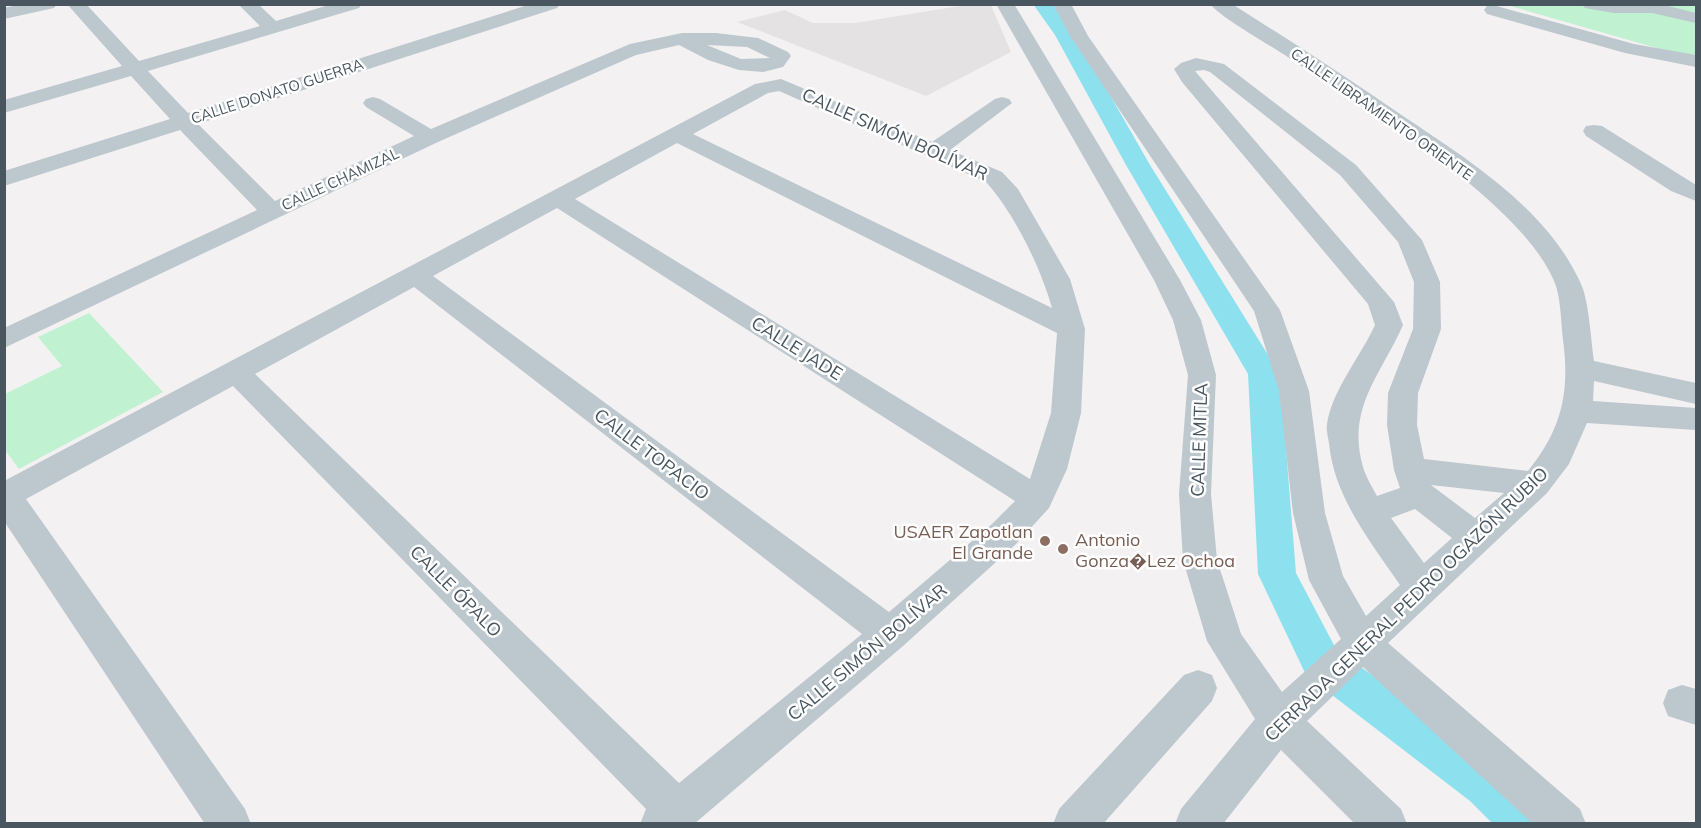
<svg xmlns="http://www.w3.org/2000/svg" width="1701" height="828" viewBox="0 0 1701 828" font-family="Mulish,sans-serif">
<rect width="100%" height="100%" fill="#f4f1f2"/>
<polygon fill="#e5e2e4" points="972,4 991,5 1011,52 926,96 737,22 785,10 813,23 855,23"/>
<g fill="#c0f1d0">
<polygon points="1507,5 1696,5 1696,68 1660,49"/>
<polygon points="89,313 163,392 19,469 5,450 5,394 62,366 38,337"/>
</g>
<g fill="none" stroke-linecap="round" stroke-linejoin="round">
<polygon fill="#8de1ee" fill-rule="evenodd" points="1033,4 1053,4 1075,34 1150,165 1280,374 1296,573 1336,649 1502,769 1542,808 1549,824 1493,824 1470,801 1306,675 1258,574 1248,374 1126,165 1055,35"/>
<g fill="#bdc7ce" fill-rule="evenodd">
<polygon points="22,4 57,4 54,8 4,19 4,8"/>
<path d="M 67,4 L 86,4 L 139,61 L 260,26 L 238,4 L 258,4 L 276,21 L 332,4 L 362,4 L 359,8 L 148,71 L 188,113 L 531,4 L 560,4 L 557,8 L 198,124 L 275,201 L 414,136 L 366,107 L 363,103 L 366,99 L 373,97 L 380,99 L 431,129 L 630,44 L 682,33 L 716,33 L 758,38 L 788,52 L 791,56 L 783,67 L 763,72 L 739,70 L 708,60 L 679,45 L 636,55 L 438,142 L 4,348 L 4,328 L 257,210 L 180,130 L 4,186 L 4,171 L 170,119 L 131,76 L 4,113 L 4,100 L 122,66 ZM 707,45 L 747,47 L 770,58 L 741,59 Z"/>
<path d="M 996,4 L 1014,4 L 1180,280 L 1201,320 L 1216,375 L 1211,494 L 1217,560 L 1241,634 L 1282,692 L 1341,639 L 1309,580 L 1293,513 L 1279,391 L 1254,311 L 1070,36 L 1053,4 L 1071,4 L 1088,36 L 1280,310 L 1309,391 L 1325,513 L 1343,576 L 1366,616 L 1400,585 C 1370,541 1334,497 1329,443 C 1328,437 1326,430 1327,424 C 1332,390 1361,356 1375,325 L 1368,304 L 1182,82 L 1174,69 L 1181,63 L 1196,58 L 1224,64 L 1356,165 L 1422,240 L 1440,282 L 1441,329 L 1418,393 L 1417,425 L 1424,459 L 1528,471 C 1562,429 1570,392 1563,340 C 1561,323 1561,302 1556,286 C 1528,206 1361,104 1289,58 C 1272,46 1221,18 1210,4 L 1232,4 C 1289,40 1345,76 1400,114 C 1467,159 1547,208 1581,284 C 1589,301 1591,341 1594,361 L 1696,383 L 1696,404 L 1594,381 L 1593,401 L 1696,408 L 1696,430 L 1587,423 L 1569,464 L 1547,493 L 1388,643 L 1580,809 L 1586,824 L 1533,824 L 1363,667 L 1307,721 L 1401,809 L 1407,824 L 1355,824 L 1281,750 L 1223,824 L 1175,824 L 1181,809 L 1255,719 L 1207,641 L 1183,560 L 1179,494 L 1188,375 L 1173,320 L 1154,280 ZM 1204,70 L 1210,72 L 1340,175 L 1398,242 L 1414,282 L 1413,329 L 1388,393 L 1387,425 L 1394,470 L 1400,488 L 1377,496 C 1372,487 1366,477 1363,467 C 1346,408 1381,375 1403,325 L 1394,302 L 1195,71 ZM 1431,485 L 1504,493 L 1475,518 ZM 1415,509 L 1452,538 L 1424,563 L 1391,518 Z"/>
<polygon points="1582,4 1660,4 1696,13 1696,23 1652,13 1614,13 1585,8"/>
<polygon points="1493,5 1634,44 1696,55 1696,67 1625,53 1487,14 1484,10 1487,6"/>
<path d="M 781,79 L 932,142 L 995,99 L 1002,97 L 1009,99 L 1012,103 L 950,150 L 1002,172 L 1018,189 L 1070,279 L 1085,329 L 1081,413 L 1067,469 L 1049,508 L 1016,544 L 903,646 L 694,824 L 640,824 L 646,809 L 233,386 L 26,499 L 245,809 L 251,824 L 205,824 L 4,521 L 4,481 L 755,84 ZM 779,91 L 986,182 C 1014,213 1041,268 1052,308 L 693,134 L 768,93 ZM 677,143 L 1057,333 L 1051,413 L 1030,479 L 575,199 ZM 557,208 L 1015,501 L 992,524 L 889,612 L 433,276 ZM 414,287 L 862,634 L 679,783 L 255,374 Z"/>
<polygon points="1594,125 1602,126 1696,185 1696,201 1671,191 1586,136 1583,131 1586,126"/>
<polygon points="1198,670 1212,675 1217,688 1212,701 1103,824 1053,824 1059,809 1184,675"/>
<polygon points="1682,685 1696,689 1696,725 1668,716 1663,703 1668,690"/>
</g>
</g>
<g fill="#8d6e63" stroke="#fff" stroke-width="2">
<circle cx="1045" cy="541" r="6"/>
<circle cx="1063" cy="549" r="6"/>
</g>
<g text-anchor="middle" dominant-baseline="central" stroke-width="5" stroke-linejoin="round" paint-order="stroke">
<g font-size="15" fill="#49565f" stroke="#fff">
<text transform="translate(277 91) rotate(-18)">CALLE DONATO GUERRA</text>
<text transform="translate(1382 114) rotate(35)">CALLE LIBRAMIENTO ORIENTE</text>
<text transform="translate(340 179) rotate(-25)">CALLE CHAMIZAL</text>
</g>
<g font-size="18" fill="#49565f" stroke="#fff">
<text transform="translate(895 134) rotate(24)">CALLE SIMÓN BOLÍVAR</text>
<text transform="translate(797 348) rotate(32)">CALLE JADE</text>
<text transform="translate(1199 440) rotate(-88)">CALLE MITLA</text>
<text transform="translate(652 454) rotate(37)">CALLE TOPACIO</text>
<text transform="translate(456 591) rotate(45)">CALLE ÓPALO</text>
<text transform="translate(1406 604) rotate(-44)">CERRADA GENERAL PEDRO OGAZÓN RUBIO</text>
<text transform="translate(867 652) rotate(-40)">CALLE SIMÓN BOLÍVAR</text>
</g>
<g font-size="18" fill="#785e54" stroke="#fff" text-anchor="end">
<text x="1033" y="531">USAER Zapotlan<tspan x="1033" dy="21">El Grande</tspan></text>
<text x="1075" y="539" text-anchor="start">Antonio<tspan x="1075" dy="21">Gonza�Lez Ochoa</tspan></text>
</g>
</g>
<rect width="1701" height="828" fill="none" stroke="#49565f" stroke-width="12"/>
</svg>
